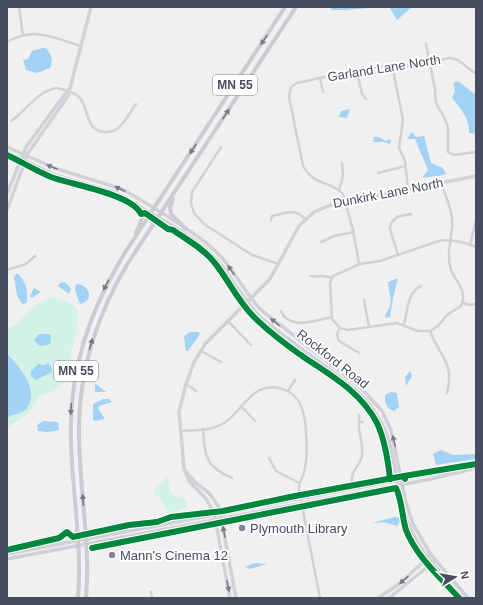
<svg xmlns="http://www.w3.org/2000/svg" width="483" height="605" viewBox="0 0 483 605" font-family="Helvetica,sans-serif">
<rect width="100%" height="100%" fill="#f1f0f0"/>
<g fill="#d2f2e5">
<path d="M 53,297 L 69,302 L 78,310 L 77,328 L 65,379 L 56,390 L 40,396 L 27,414 L 7,428 L 7,418 L 12,413 L 21,413 C 24,410 30,405 31,401 C 36,384 17,365 7,354 L 7,328 L 14,326 L 35,305 Z"/>
<path d="M 165,476 L 169,481 L 171,493 C 175,498 182,495 187,501 L 186,508 L 168,513 L 161,499 L 155,494 L 155,488 L 163,481 Z"/>
</g>
<g fill="#a3d3f4">
<polygon points="330,7 382,7 346,10 332,10"/>
<polygon points="389,7 412,7 397,20"/>
<path d="M 42,48 L 46,48 C 51,55 54,59 50,68 L 37,73 L 26,70 L 23,60 L 28,59 L 32,51 Z"/>
<path d="M 458,81 L 476,95 L 476,134 L 469,133 C 470,119 461,109 452,98 L 455,91 L 453,83 Z"/>
<polygon points="350,109 347,118 339,117 341,111"/>
<path d="M 412,132 L 416,137 L 424,136 L 431,163 L 443,168 L 446,174 C 438,177 431,176 422,178 L 428,170 L 415,139 L 407,139 Z"/>
<polygon points="374,137 379,137 386,141 391,139 390,144 384,142 373,142"/>
<path d="M 17,273 C 26,281 28,291 27,302 L 24,304 L 21,303 L 17,295 L 14,277 Z"/>
<path d="M 398,278 L 393,298 L 390,317 L 386,318 L 385,315 C 395,301 389,296 388,282 Z"/>
<polygon points="65,282 71,288 69,294 58,286 60,283"/>
<path d="M 76,284 C 90,285 95,300 80,304 L 75,290 Z"/>
<polygon points="34,288 41,292 32,298 30,296"/>
<polygon points="190,332 198,332 200,334 188,351 186,351 184,336"/>
<path d="M 39,334 L 50,334 L 51,338 L 50,344 C 44,346 37,347 34,340 Z"/>
<path d="M 7,354 C 19,366 42,392 26,409 C 21,415 13,413 7,418 Z"/>
<polygon points="48,363 51,366 52,372 36,380 31,376 31,371 38,364 45,365"/>
<polygon points="410,371 412,376 406,386 405,377"/>
<polygon points="95,383 106,392 95,392"/>
<polygon points="391,392 397,393 399,407 394,411 388,408 385,401 385,395"/>
<polygon points="103,399 109,399 112,402 99,406 99,410 105,419 95,421 93,420 93,404"/>
<polygon points="43,421 58,422 59,430 47,432 38,431 37,425"/>
<polygon points="441,450 453,455 476,454 476,459 436,465 433,454"/>
<polygon points="395,517 398,517 400,521 397,526 384,522 372,523"/>
<polygon points="255,563 267,564 250,569 245,567"/>
</g>
<g fill="none" stroke-linecap="round" stroke-linejoin="round">
<g stroke="#a3d3f4" stroke-width="1">
<polyline points="476,407 476,416"/>
<polyline points="475,598 476,597"/>
</g>
<g stroke="#d1d2d6" stroke-width="2.5">
<polyline points="19,7 23,36"/>
<path d="M 7,42 C 36,26 53,38 81,46"/>
<polyline points="426,44 435,89 436,103 444,117 448,127 448,152 454,155 476,152"/>
<polyline points="392,65 403,120 399,148 405,161 408,189"/>
<polyline points="357,72 362,94 366,99"/>
<polyline points="320,78 323,92"/>
<path d="M 11,121 C 26,111 36,92 56,88 C 63,89 73,92 79,97 C 90,108 84,131 105,132 C 110,132 116,131 119,127 C 126,121 130,112 136,104"/>
<polyline points="221,147 192,192 191,203 194,213 204,224 252,255 278,264"/>
<polyline points="378,173 405,166"/>
<path d="M 442,183 C 444,195 451,206 452,218 C 454,235 445,253 451,270 C 456,282 468,291 461,306 L 447,315 L 438,326 L 430,331 L 418,331 L 397,323 L 348,330 L 340,328 L 332,319 L 330,283 L 333,276 L 360,264 L 380,261 L 442,240 C 454,240 465,242 476,247"/>
<polyline points="339,190 343,176 342,163"/>
<path d="M 271,220 L 272,216 C 285,213 296,208 305,219"/>
<polyline points="321,242 334,236 354,232"/>
<polyline points="470,245 476,220"/>
<polyline points="398,255 390,229 391,223 397,217 411,214"/>
<path d="M 359,264 L 353,230 L 343,194 C 331,181 314,186 303,166 L 289,97 L 291,87 L 297,83 L 329,76 L 392,65 L 407,66 L 450,58 L 458,60 L 476,74"/>
<polyline points="7,270 26,264 35,256"/>
<path d="M 310,276 C 317,278 324,274 331,278"/>
<polyline points="364,300 369,327"/>
<polyline points="463,303 470,305 476,304"/>
<path d="M 281,311 C 289,331 316,320 332,317"/>
<polyline points="228,321 251,345"/>
<path d="M 404,324 C 408,311 407,292 421,286"/>
<polyline points="340,328 337,334 339,341 359,353"/>
<path d="M 430,331 C 439,356 455,362 447,393"/>
<polyline points="201,351 221,362"/>
<polyline points="186,384 196,391"/>
<polyline points="288,391 295,380"/>
<polyline points="241,406 255,421"/>
<polyline points="359,415 359,422"/>
<path d="M 203,429 C 205,456 205,467 232,478"/>
<path d="M 180,431 C 193,430 210,431 222,424 C 236,417 243,401 255,393 C 271,382 294,388 301,406 C 304,414 306,425 306,433 C 307,446 307,461 304,473 C 302,479 298,483 299,490 L 320,598"/>
<polyline points="269,458 276,471 299,483"/>
<path d="M 353,488 C 348,470 359,469 362,456 C 364,445 358,434 359,422 L 363,422"/>
<polyline points="151,592 152,598"/>
</g>
<g stroke="#d1d2d6" stroke-width="3.5">
<polyline points="7,147 54,168 122,189 154,208"/>
<polyline points="7,152 55,175 116,193 151,213"/>
<polyline points="7,194 26,147 68,90"/>
<polyline points="7,210 28,153 68,96 91,7"/>
<polyline points="186,472 196,483 209,493 219,507 236,598"/>
<polyline points="230,598 214,513 207,500 189,481 184,468 179,412 186,384 194,362 205,344 270,279 299,226 314,212 333,204 476,176"/>
<polyline points="378,598 399,584 431,555"/>
<polyline points="389,598 436,560"/>
</g>
<g stroke="#cfd1d6" stroke-width="3.5">
<path d="M 154,208 C 177,223 203,237 222,258 C 236,274 246,294 261,310 L 360,387 L 382,411 L 391,430 L 406,503 L 413,524 L 431,555 L 468,598"/>
<path d="M 151,213 C 176,227 204,244 222,266 C 235,283 245,301 259,316 C 282,335 306,352 329,369 C 347,383 365,395 377,415 C 395,442 394,477 403,508 C 412,544 438,571 462,598"/>
<polyline points="7,554 430,474 470,469"/>
<polyline points="7,559 431,479 476,468"/>
</g>
<g stroke="#caccd1" stroke-width="4">
<polyline points="173,199 170,207 171,214 186,229"/>
<path d="M 136,203 C 146,213 142,220 136,232"/>
<path d="M 78,598 C 82,546 73,495 71,444 C 68,371 89,312 126,251 L 285,7"/>
<path d="M 86,598 C 91,540 78,483 79,425 C 80,366 98,313 128,263 L 296,7"/>
</g>
<defs>
<g id="cycleway">
<path d="M 7,155 C 22,162 36,171 51,177 C 72,185 132,194 141,214 L 145,213 L 168,229 L 173,230 C 187,240 203,248 214,262 C 228,279 237,300 253,316 C 267,330 292,349 308,360 C 334,377 362,394 377,423 C 385,440 388,460 390,479"/>
<polyline points="405,479 404,476 476,464"/>
<path d="M 92,548 L 396,488 C 402,500 402,517 406,530 C 416,556 440,577 459,598"/>
<polyline points="7,550 59,538 67,532 73,537 129,525 157,522 171,517 223,511 295,496 404,476"/>
</g>
</defs>
<use href="#cycleway" stroke="#fff" stroke-width="8"/>
<use href="#cycleway" stroke="#00873e" stroke-width="6"/>
</g>
<defs><path id="oneway-solid" d="M-6-.8H1V-3.2L6.5 0L1 3.2V.8H-6Z"/></defs>
<g fill="#747987">
<use href="#oneway-solid" transform="translate(264 40) rotate(123)"/>
<use href="#oneway-solid" transform="translate(226 114) rotate(-57)"/>
<use href="#oneway-solid" transform="translate(193 149) rotate(123)"/>
<use href="#oneway-solid" transform="translate(106 285) rotate(118)"/>
<use href="#oneway-solid" transform="translate(91 344) rotate(-74)"/>
<use href="#oneway-solid" transform="translate(71 409) rotate(94)"/>
<use href="#oneway-solid" transform="translate(83 500) rotate(-94)"/>
</g>
<g fill="#767c89">
<use href="#oneway-solid" transform="translate(52 167) rotate(-157)"/>
<use href="#oneway-solid" transform="translate(120 189) rotate(-156)"/>
<use href="#oneway-solid" transform="translate(224 532) rotate(-101)"/>
<use href="#oneway-solid" transform="translate(404 580) rotate(139)"/>
<use href="#oneway-solid" transform="translate(228 586) rotate(79)"/>
</g>
<g fill="#757b89">
<use href="#oneway-solid" transform="translate(231 270) rotate(-125)"/>
<use href="#oneway-solid" transform="translate(275 322) rotate(-141)"/>
<use href="#oneway-solid" transform="translate(394 441) rotate(-103)"/>
</g>
<g fill="#818692" stroke="#fff" stroke-width="1.5">
<circle cx="242" cy="528" r="4"/>
<circle cx="112" cy="555" r="4"/>
</g>
<g text-anchor="middle" dominant-baseline="central" stroke-width="4" stroke-linejoin="round" paint-order="stroke">
<g fill="#fff" stroke="#7d828f" stroke-width="1">
<rect x="213" y="75" width="44" height="20" rx="3"/>
<rect x="54" y="361" width="44" height="20" rx="3"/>
</g>
<g font-size="12" font-weight="bold" fill="#454d5f">
<text x="235" y="85">MN 55</text>
<text x="76" y="371">MN 55</text>
</g>
<g font-size="13" fill="#454d5f" stroke="#fff">
<text transform="translate(384 68) rotate(-9)">Garland Lane North</text>
<text transform="translate(388 193) rotate(-11)">Dunkirk Lane North</text>
<text transform="translate(333 359) rotate(38)">Rockford Road</text>
</g>
<g font-size="13" fill="#454d5f" stroke="#fff" text-anchor="start">
<text x="250" y="528">Plymouth Library</text>
<text x="120" y="555">Mann's Cinema 12</text>
</g>
</g>
<rect width="483" height="605" fill="none" stroke="#454d5f" stroke-width="16"/>
<g transform="translate(455 577) rotate(79)" stroke="#ffffff" stroke-width="3" paint-order="stroke">
<path d="M0-3L7 15L0 10L-7 15Z" fill="#454d5f"/>
<text y="-6" font-size="11" font-weight="bold" text-anchor="middle" fill="#454d5f">N</text>
</g>
</svg>
